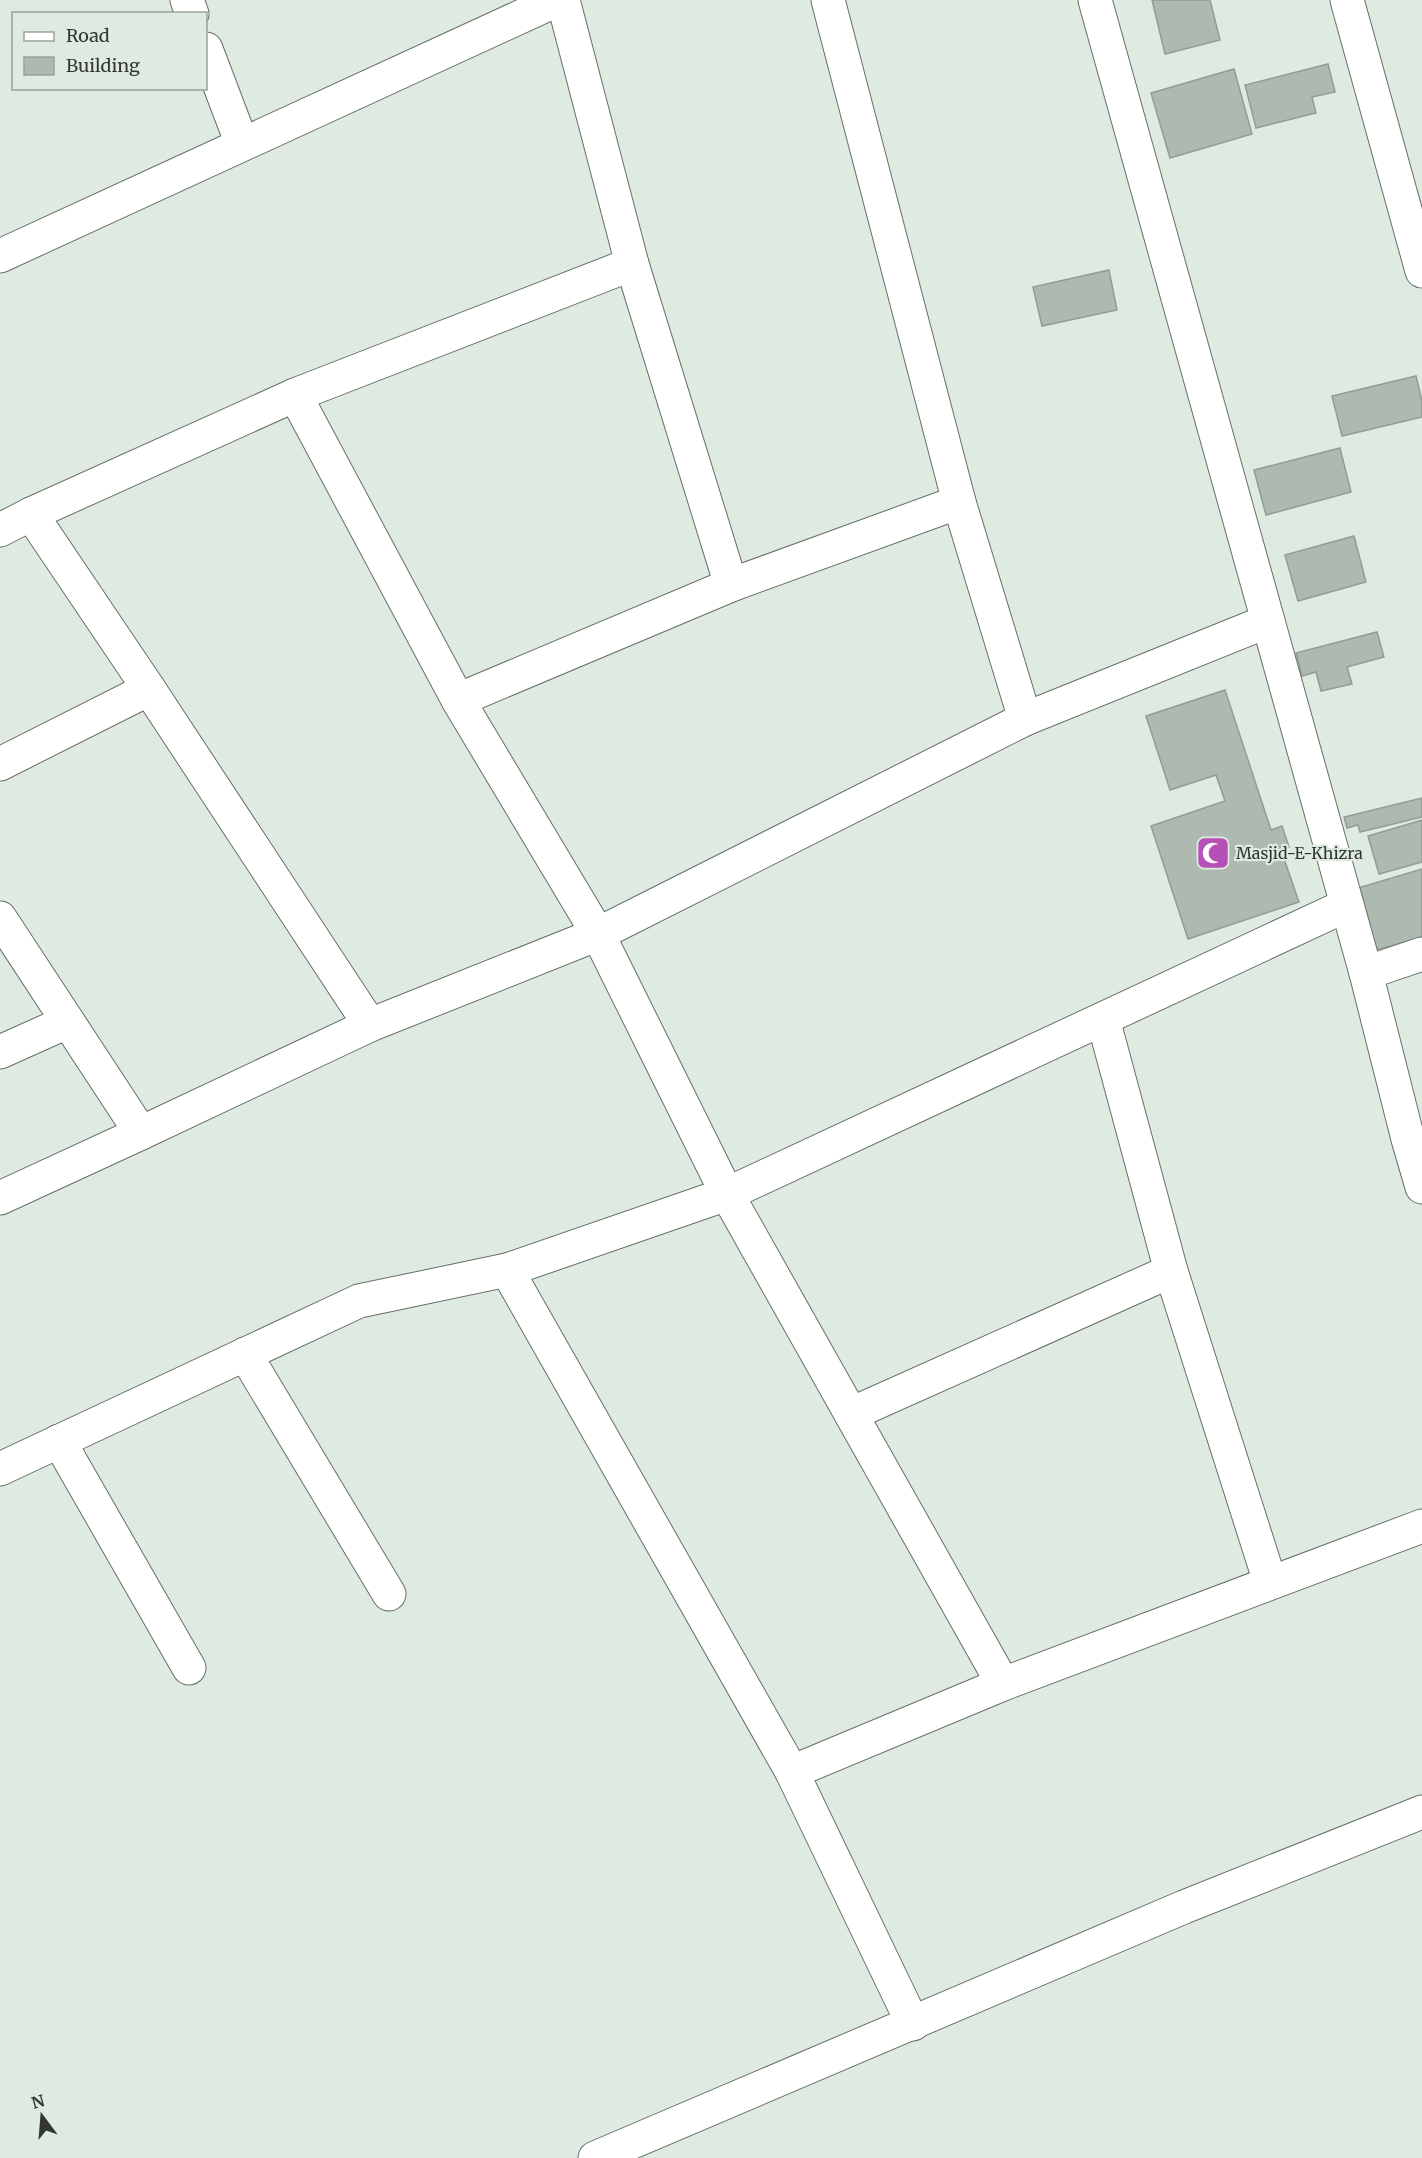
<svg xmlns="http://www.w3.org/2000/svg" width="1422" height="2158" viewBox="0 0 1422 2158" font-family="Merriweather,serif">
<rect width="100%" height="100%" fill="#dfeae0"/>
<g fill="#aeb9af" stroke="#929d93" stroke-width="1.5">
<polygon points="1152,0 1210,0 1220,40 1165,54"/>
<polygon points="1328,64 1335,92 1312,97 1316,113 1256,128 1245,85"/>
<polygon points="1234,69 1252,134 1170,158 1151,93"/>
<polygon points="1109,270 1117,310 1042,326 1033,287"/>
<polygon points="1416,376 1422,401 1422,417 1342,436 1332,396"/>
<polygon points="1340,448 1351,492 1266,515 1254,470"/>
<polygon points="1354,536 1366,582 1298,601 1285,555"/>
<polygon points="1377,632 1384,657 1347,667 1352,684 1321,691 1316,672 1302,676 1296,653"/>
<polygon points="1225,690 1271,830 1282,826 1289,847 1280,847 1299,902 1188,939 1151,826 1225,801 1216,775 1170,790 1146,716"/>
<polygon points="1422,798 1422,817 1360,832 1358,825 1347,828 1344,817"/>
<polygon points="1422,820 1422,862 1379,874 1368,836"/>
<polygon points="1422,869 1422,937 1376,950 1358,888"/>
</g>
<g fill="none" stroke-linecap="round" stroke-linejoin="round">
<defs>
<g id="minor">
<polyline points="187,0 192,14"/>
<polyline points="563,0 632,264 731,585"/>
<polyline points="828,0 959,502 1025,719"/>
<polyline points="1095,0 1366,973 1408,1139 1422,1187"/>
<polyline points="1347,0 1422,271"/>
<polyline points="206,49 242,144"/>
<polyline points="0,256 557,0"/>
<polyline points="295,395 458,700 598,934 727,1194 1003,1684"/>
<polyline points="31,514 149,689 370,1025"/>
<polyline points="0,530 31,514 295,395 632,264"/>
<polyline points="458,700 731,585 959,502"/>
<polyline points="0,764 149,689"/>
<polyline points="0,918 141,1133"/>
<polyline points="1366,973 1422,954"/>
<polyline points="1103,1019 1171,1271 1270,1582"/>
<polyline points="0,1052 67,1022"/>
<polyline points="0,1198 141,1133 370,1025 598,934 1025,719 1268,621"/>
<polyline points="507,1270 792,1772 913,2024"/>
<polyline points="245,1354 389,1594"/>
<polyline points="851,1414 1171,1271"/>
<polyline points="59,1441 189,1668"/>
<polyline points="0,1469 359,1301 507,1270 727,1194 1347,905"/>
<polyline points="792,1772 1003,1684 1422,1526"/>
<polyline points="595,2158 1184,1907 1422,1812"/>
</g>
</defs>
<use href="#minor" stroke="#667067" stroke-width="35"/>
<use href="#minor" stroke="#fff" stroke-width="33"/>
</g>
<defs>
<symbol id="mosque-square" viewBox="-11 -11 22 22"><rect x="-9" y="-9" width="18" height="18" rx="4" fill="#b450b6" stroke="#dfeae0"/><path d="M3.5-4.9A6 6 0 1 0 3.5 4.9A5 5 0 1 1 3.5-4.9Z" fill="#fff"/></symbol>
</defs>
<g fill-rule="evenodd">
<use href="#mosque-square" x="1194" y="834" width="38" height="38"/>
</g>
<g text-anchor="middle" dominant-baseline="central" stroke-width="4.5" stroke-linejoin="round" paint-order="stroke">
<g font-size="16" fill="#323733" stroke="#dfeae0" text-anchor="start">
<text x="1236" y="853">Masjid-E-Khizra</text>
</g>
</g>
<rect x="12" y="12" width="195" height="78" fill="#dfeae0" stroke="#9aa29b" stroke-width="1.5"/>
<rect x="24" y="32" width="30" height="9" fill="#ffffff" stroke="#9aa29b" stroke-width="1.5"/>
<text x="66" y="42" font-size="18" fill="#323733">Road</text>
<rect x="24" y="57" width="30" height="18" fill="#aeb9af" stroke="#9aa29b" stroke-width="1.5"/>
<text x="66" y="72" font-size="18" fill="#323733">Building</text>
<g transform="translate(42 2116) rotate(344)" stroke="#dfeae0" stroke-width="4.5" paint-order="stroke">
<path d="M0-4.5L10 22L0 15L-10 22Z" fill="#323733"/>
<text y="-9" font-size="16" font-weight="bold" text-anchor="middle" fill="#323733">N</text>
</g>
</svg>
